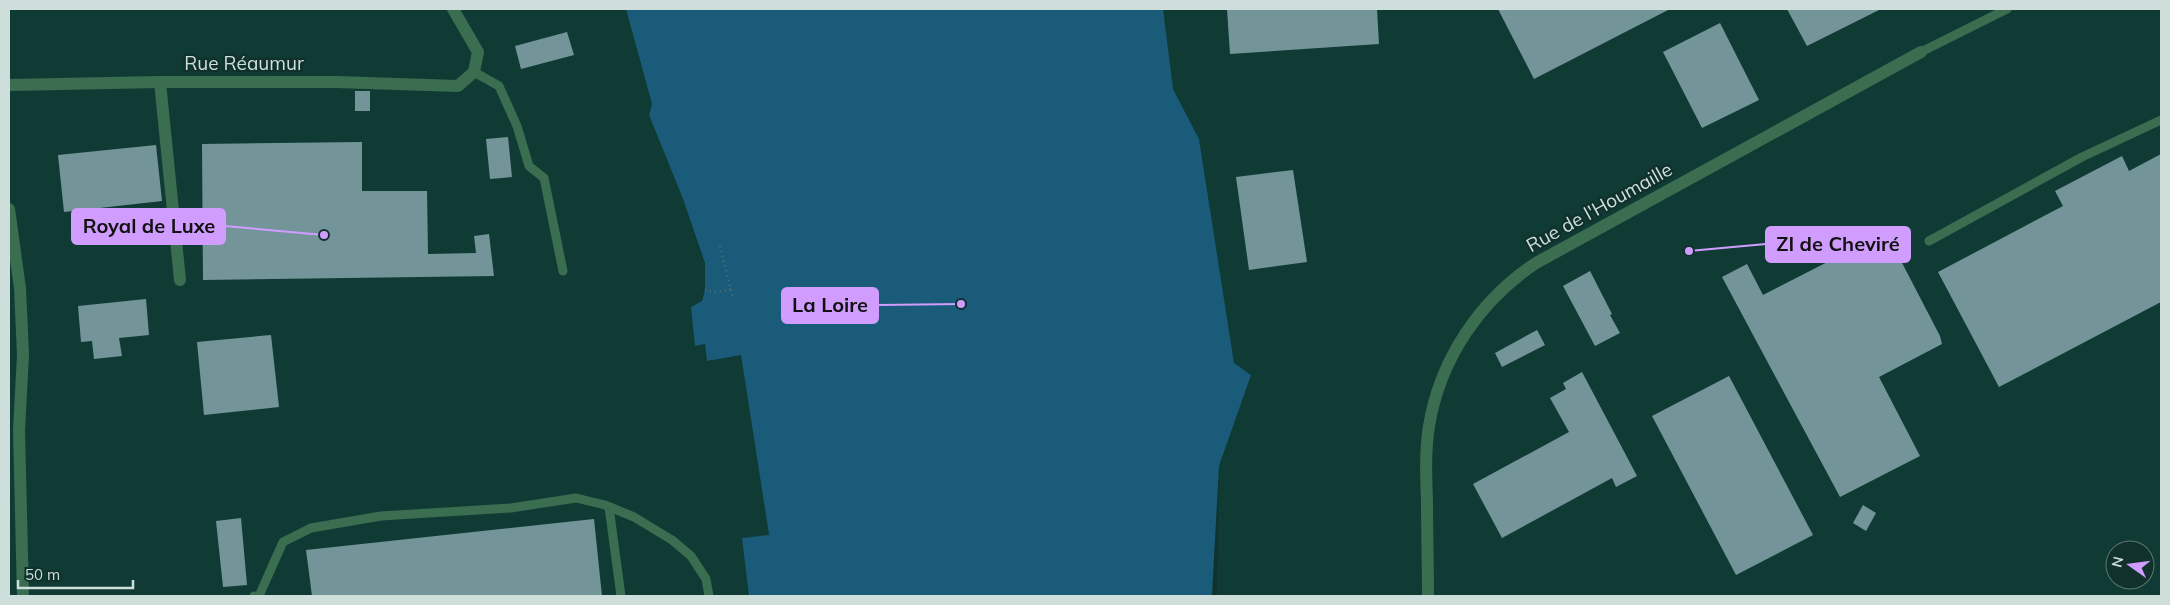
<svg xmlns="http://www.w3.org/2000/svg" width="2170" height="605" viewBox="0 0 2170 605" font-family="Mulish,sans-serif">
<rect width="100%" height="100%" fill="#11312c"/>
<g fill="#103b35" fill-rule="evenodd">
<polygon points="9,9 626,9 652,104 649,115 683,199 705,263 705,290 695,346 705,344 707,361 741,354 769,536 743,538 749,596 9,596"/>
<path d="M 1163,9 L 2161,9 L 2161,596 L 1217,596 L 1219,466 L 1251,375 L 1234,363 L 1199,139 L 1172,87 ZM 2115,550 L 2145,550 L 2145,580 L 2115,580 Z"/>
</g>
<polygon fill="#195b78" points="626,9 1163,9 1173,89 1199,139 1234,363 1251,375 1219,466 1212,596 749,596 742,538 769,535 741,355 707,361 705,344 695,346 691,307 702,301 705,290 705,263 683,199 649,115 652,104"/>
<g fill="#73959a">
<polygon points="1227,9 1377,9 1379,44 1230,54"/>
<polygon points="1498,9 1670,9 1534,79"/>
<polygon points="1787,9 1881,9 1807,46"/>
<polygon points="1720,23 1759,100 1702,128 1663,52"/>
<polygon points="567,32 574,55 521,69 515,46"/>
<rect x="355" y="91" width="15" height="20"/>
<polygon points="508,137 512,177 490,179 486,139"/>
<polygon points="362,142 362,191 427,191 428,254 476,253 474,236 489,234 494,276 203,280 202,144"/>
<polygon points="156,145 162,201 64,212 58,155"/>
<polygon points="2161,154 2161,302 1999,387 1938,272 2063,206 2055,191 2122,156 2129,171"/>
<polygon points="1293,170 1307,262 1249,270 1236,177"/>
<polygon points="1886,232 1940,336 1942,344 1879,377 1920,456 1840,497 1722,277 1747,264 1763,295"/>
<polygon points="1590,271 1612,314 1610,315 1620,333 1595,346 1563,286"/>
<polygon points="146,299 149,335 119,338 122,356 94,359 92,341 81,342 78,306"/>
<polygon points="1537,330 1545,345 1502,367 1495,353"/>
<polygon points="271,335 279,407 204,415 197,342"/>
<polygon points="1582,372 1637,476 1616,487 1612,478 1502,538 1473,484 1569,432 1550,398 1566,389 1563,383"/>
<polygon points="1729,376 1813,535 1736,575 1652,416"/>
<polygon points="1863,505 1876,513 1866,531 1853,523"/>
<polygon points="241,518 247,585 223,587 216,521"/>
<polygon points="594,519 602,596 312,596 306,550"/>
</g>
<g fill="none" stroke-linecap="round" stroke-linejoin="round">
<g stroke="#56706c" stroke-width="2.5" stroke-dasharray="1 4" stroke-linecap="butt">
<polyline points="720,246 733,298"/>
<polyline points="705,290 716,292 731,289"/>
</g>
<g stroke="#3b6d51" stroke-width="9">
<polyline points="1921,52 2007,9"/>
<polyline points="474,72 499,86 517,126 529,166 544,178 563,271"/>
<polyline points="1929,241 2082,157 2161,120"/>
<polyline points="609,507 621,596"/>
<polyline points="254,596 259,596 283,542 311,528 381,516 511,508 576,498 605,505 634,517 672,540 691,556 706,579 709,596"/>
</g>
<g stroke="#3b6d51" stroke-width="12">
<polyline points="160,82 180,280"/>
<polyline points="9,85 160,82 336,82 458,86 474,72 478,52 453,9"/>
<polyline points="9,209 20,288 23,355 19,430 23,596"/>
<path d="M 1428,596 C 1428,565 1427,533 1427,501 C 1426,476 1425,451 1429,426 C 1440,359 1480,300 1536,263 L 1921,52"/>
</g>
</g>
<g text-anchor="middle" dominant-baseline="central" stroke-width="5" stroke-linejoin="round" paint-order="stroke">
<g font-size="19" fill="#cedfdb" stroke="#11312c">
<text x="244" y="63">Rue Réaumur</text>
<text transform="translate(1599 207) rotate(-29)">Rue de l'Houmaille</text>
</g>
</g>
<path fill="none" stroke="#d09dff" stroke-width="2" d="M324 235L225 226M1689 251L1766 244M961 304L878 305"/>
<g fill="#d09dff" stroke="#11312c" stroke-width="2">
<circle cx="324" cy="235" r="5"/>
<circle cx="1689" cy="251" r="5"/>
<circle cx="961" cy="304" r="5"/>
</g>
<g fill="#d09dff" stroke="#d09dff" stroke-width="2">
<rect x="72" y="209" width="153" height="35" rx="5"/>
<rect x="1766" y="227" width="144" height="35" rx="5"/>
<rect x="782" y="288" width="96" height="35" rx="5"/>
</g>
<g font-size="20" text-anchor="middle" font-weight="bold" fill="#111">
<text x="149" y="233">Royal de Luxe</text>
<text x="1838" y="251">ZI de Cheviré</text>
<text x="830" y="312">La Loire</text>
</g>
<rect width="2170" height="605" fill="none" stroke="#cedfdb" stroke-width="20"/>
<g transform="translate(2130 565) rotate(284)"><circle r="24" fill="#11312c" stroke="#5d7772"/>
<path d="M0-4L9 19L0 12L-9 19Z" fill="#d09dff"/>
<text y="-8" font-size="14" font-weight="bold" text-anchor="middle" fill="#cedfdb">N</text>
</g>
<path d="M18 580v8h115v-8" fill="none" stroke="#cedfdb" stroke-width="2.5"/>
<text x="25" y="580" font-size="15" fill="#cedfdb" stroke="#11312c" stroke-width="4" paint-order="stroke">50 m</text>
</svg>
